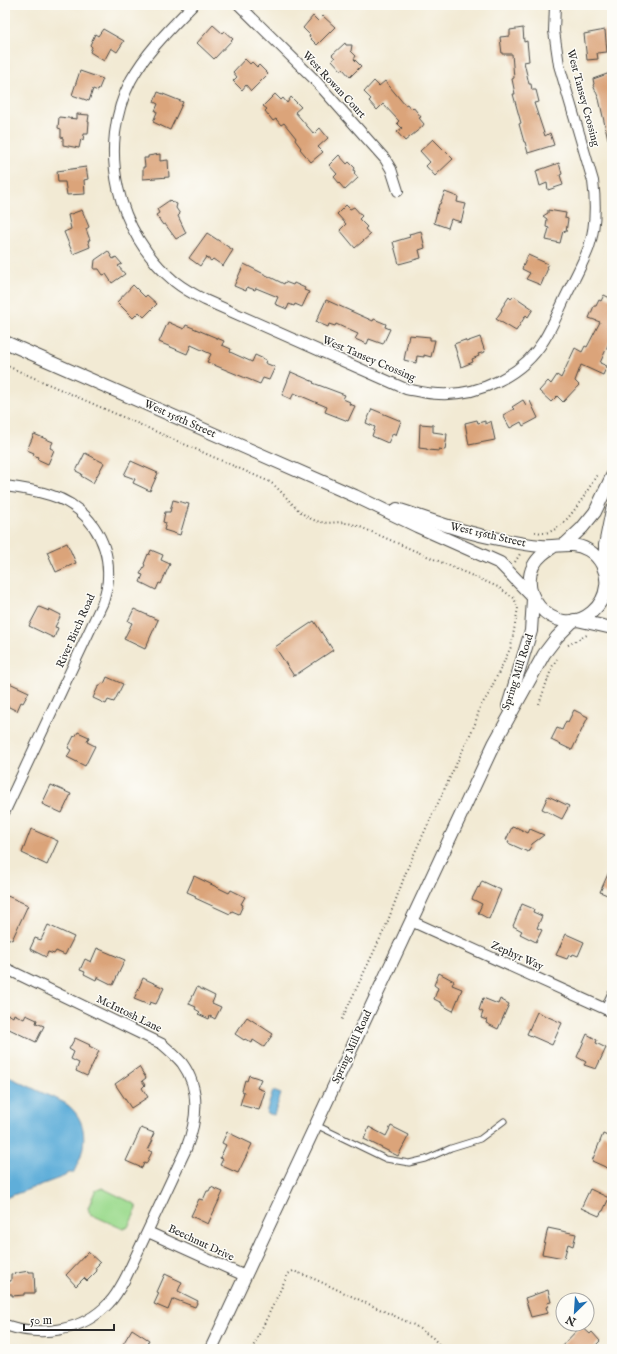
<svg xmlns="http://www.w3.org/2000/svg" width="617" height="1354" viewBox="0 0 617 1354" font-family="'IM FELL English',serif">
<rect width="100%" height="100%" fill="#fdfcf7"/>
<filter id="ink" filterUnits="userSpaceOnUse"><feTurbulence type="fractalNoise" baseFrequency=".025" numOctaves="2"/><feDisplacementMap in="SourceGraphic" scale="8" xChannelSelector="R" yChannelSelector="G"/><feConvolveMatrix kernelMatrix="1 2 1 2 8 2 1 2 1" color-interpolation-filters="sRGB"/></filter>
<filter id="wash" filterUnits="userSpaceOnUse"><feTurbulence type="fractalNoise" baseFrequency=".012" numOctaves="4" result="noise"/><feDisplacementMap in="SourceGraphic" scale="16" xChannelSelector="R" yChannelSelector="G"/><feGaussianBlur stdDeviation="0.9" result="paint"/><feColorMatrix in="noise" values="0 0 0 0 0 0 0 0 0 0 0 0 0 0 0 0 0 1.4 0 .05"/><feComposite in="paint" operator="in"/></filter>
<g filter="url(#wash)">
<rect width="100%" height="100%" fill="#f2ead4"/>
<polygon fill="#9ddb8f" stroke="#64835d" points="102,1188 135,1204 137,1209 128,1227 123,1229 90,1214 88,1208 95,1191"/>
<g fill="#5faed9" stroke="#456c82">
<path d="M 5,1075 C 19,1082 33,1088 47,1095 C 54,1098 63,1101 69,1106 C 90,1124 86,1151 73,1173 L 68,1173 L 65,1176 L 5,1198 Z"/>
<polygon points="273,1091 281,1094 274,1115 266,1113"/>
</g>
<g id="blocks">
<g fill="#dba47a">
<polygon points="313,16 318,21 323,16 335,27 317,45 309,37 310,35 303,28"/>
<polygon points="213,25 222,33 224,31 233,39 214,59 197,43"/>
<polygon points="523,28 524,42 527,41 529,61 524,62 529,84 531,84 532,90 536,90 539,102 534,103 545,136 550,133 554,145 528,153 525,142 524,142 519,124 521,123 513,94 515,94 512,79 514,78 512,54 502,54 500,37 510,36 510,30"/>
<polygon points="103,29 124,41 117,52 111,48 104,61 90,52 92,47 90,45 95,34 98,36"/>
<polygon points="605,30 607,52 597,53 598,59 587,60 584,34"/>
<polygon points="345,43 346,45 352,45 351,51 356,56 354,59 361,66 350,77 343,69 341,70 332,60 335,58 332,55"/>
<polygon points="245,59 250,64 252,62 257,67 259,65 268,74 251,91 246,85 242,90 233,81 237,77 233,72"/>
<polygon points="80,71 103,79 98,91 93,89 89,101 72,95"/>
<polygon points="610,73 612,81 612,138 608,139 599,99 593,85 594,84 593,79"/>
<polygon points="374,81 379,86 385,81 405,105 407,104 411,109 413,107 421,117 419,118 424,124 422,127 405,141 397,132 402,128 397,123 399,121 383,104 377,110 369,101 371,99 364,92"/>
<polygon points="158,92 183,102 170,130 153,122 157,112 155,111 158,104 154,102"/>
<polygon points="275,94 281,100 283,98 287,103 291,97 301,107 295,112 314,134 320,128 328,138 318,147 323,152 311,162 300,149 301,148 295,140 296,138 284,123 281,125 276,119 273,121 265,111 267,109 263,106"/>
<polygon points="77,114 89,115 88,122 89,122 88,134 84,134 83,140 81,139 79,148 63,145 63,138 61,137 61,129 58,128 59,117 77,119"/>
<polygon points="433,139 453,159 435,176 426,166 430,162 420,151"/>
<polygon points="160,154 160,161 168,160 169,177 143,179 143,167 145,167 144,158 148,158 148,156"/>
<polygon points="339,155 347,164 349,162 355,168 354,170 355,172 354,173 358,178 345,190 334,177 337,174 329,165"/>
<polygon points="559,163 562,174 560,175 563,185 548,190 547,183 540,186 536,171"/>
<polygon points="86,167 88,179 84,180 85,194 67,195 65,182 58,182 57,171"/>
<polygon points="445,192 458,197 457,202 466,204 461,222 451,219 448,228 434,223 439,204 440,204"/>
<polygon points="170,200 172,202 177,204 176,208 180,214 178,216 186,233 176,239 165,224 163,225 156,215 159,213 157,209"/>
<polygon points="346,205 350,209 354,207 362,216 359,219 367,227 365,229 370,235 355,248 340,230 346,224 337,214"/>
<polygon points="82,210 89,227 86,229 90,240 88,240 90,247 73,254 64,232 71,229 68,215"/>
<polygon points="548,210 566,213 565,218 568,219 566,232 563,231 560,243 546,240 549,228 546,227 547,219 543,216 548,213"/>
<polygon points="421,231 425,248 419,250 421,258 399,264 393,242 410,237 409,234"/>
<polygon points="207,233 233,250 223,266 213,259 211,261 206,257 200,266 189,258"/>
<polygon points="108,251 113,259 116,257 122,264 118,266 125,274 112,283 106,274 103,275 99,269 94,269 95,260"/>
<polygon points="528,255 548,264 546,267 548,268 541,285 526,279 530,273 522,269"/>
<polygon points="244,264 284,284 285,282 293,285 294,283 305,288 304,290 309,292 302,307 295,304 294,306 289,304 287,309 275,304 278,297 256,288 255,290 247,287 246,291 234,286"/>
<polygon points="133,285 145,297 147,295 157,304 144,317 139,312 133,318 117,302"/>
<polygon points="604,295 612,299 612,336 600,363 607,366 603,375 581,365 575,381 579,385 563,402 557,396 551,402 539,391 548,381 551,384 557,375 561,378 575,348 582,352 585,346 587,347 600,322 589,318 594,306 596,306 599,300 601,301"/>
<polygon points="514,296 533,309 528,317 526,315 516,331 496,319 502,310 501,309 509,297 511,299"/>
<polygon points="326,300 373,321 374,319 386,324 385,327 390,329 383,344 369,339 367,344 355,339 358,334 336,324 335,326 329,324 328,327 316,322"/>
<polygon points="168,322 184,329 186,325 224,341 222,345 231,349 230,352 252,362 255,355 266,360 265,363 275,367 269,380 263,378 260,384 207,362 211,354 191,345 187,354 159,342"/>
<polygon points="409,335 430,337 430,340 435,340 431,357 424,355 424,357 417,356 416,363 404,360"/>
<polygon points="480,337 485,352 478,354 479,356 472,359 473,362 461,367 454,344 465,340 466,342"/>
<polygon points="291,372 314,382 313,383 345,395 343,399 350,402 349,404 355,406 348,421 325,412 327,407 294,393 291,399 282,395"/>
<polygon points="523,400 526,405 530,401 538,418 523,426 521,422 510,428 503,415 514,409 512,407"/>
<polygon points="372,409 401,421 396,435 393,433 388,443 372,436 375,427 366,423"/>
<polygon points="477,420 478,423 485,421 485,424 491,421 495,440 469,445 465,423"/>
<polygon points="420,424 433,425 433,432 447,434 445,450 439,449 439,451 427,450 427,449 419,448"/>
<polygon points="34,434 53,442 50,448 54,450 48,464 37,459 38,457 33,455 34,453 27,450"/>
<polygon points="85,453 104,463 93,483 81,476 82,474 76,471"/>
<polygon points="131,461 158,473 150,491 133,483 135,479 124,475"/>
<polygon points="173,500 189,504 180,535 164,530 166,523 163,522 165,512 170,512"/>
<polygon points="67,543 76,563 56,572 47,552"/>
<polygon points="151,550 163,555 161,560 170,564 161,584 159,583 156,590 140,582 143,575 140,574 145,565 144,564 148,554 149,555"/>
<polygon points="39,607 49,611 49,609 61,615 55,627 58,628 54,638 29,626"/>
<polygon points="134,609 158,620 145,649 124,639 132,623 128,621"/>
<polygon points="314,621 333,650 294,676 275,647"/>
<polygon points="107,677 123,684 114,702 108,700 106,704 93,698 98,687 99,687 102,683 104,684"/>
<polygon points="5,681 29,692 23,703 21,702 17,711 5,705"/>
<polygon points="574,710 588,717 572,750 551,740 557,728 562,730 566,721 568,722"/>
<polygon points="78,732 89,737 87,742 95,746 85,766 67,757 71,750 68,748 74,736 75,737"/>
<polygon points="51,785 71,794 62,813 42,804"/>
<polygon points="548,796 569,806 562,819 542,809"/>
<polygon points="512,827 515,828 516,827 528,833 530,829 544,835 532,844 528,852 508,843 509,841 506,840"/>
<polygon points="31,829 58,841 47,865 22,853"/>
<polygon points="612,865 612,897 600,892"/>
<polygon points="194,876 229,893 231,890 245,897 241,904 243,905 239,914 232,911 230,914 195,898 196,896 187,892"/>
<polygon points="482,881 501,890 489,919 478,913 482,904 472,899 478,887 479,888"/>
<polygon points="5,895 28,905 12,940 5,937"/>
<polygon points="522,904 534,909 533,912 542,916 537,928 542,930 536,942 520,934 522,931 513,926"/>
<polygon points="48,925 74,937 65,955 56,951 54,954 48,952 46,957 30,949 35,938 41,940"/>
<polygon points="566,934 584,942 578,956 573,954 572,956 569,955 567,959 556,955"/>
<polygon points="97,948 125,960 113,985 97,977 96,980 84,974 85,972 80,970 85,959 91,962"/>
<polygon points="439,973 454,981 452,985 462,989 453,1011 442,1005 442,1003 434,999 438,988 434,985"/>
<polygon points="143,978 164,988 156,1004 150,1002 149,1005 134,999"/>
<polygon points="197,987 215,996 212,1003 221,1007 215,1019 210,1016 209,1019 198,1014 200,1012 195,1009 196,1007 189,1004"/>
<polygon points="483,998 498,1004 500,999 509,1004 498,1029 486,1023 487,1020 481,1018 483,1012 479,1010"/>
<polygon points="537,1012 562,1023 552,1045 527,1034"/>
<polygon points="8,1014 13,1017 14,1014 24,1019 26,1015 37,1020 36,1023 44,1026 36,1042 5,1027 5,1020"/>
<polygon points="247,1017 273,1034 264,1047 253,1040 252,1043 245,1039 244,1040 235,1034"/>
<polygon points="587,1034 597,1040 596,1043 606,1048 596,1069 584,1065 586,1062 577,1057"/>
<polygon points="75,1038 90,1045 89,1046 99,1051 87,1076 76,1071 79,1063 71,1059 74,1052 69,1049"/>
<polygon points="139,1067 146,1078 142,1081 145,1085 142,1088 148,1097 131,1108 115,1084"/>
<polygon points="249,1075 261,1079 257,1088 265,1091 259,1110 240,1105 244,1092 242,1091 245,1080 247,1081"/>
<polygon points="391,1126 409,1135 398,1156 364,1139 369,1127 386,1136"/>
<polygon points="141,1128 154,1133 151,1140 153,1140 148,1150 152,1152 146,1164 144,1163 142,1168 126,1161"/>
<polygon points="227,1132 252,1144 238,1173 220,1165 223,1159 220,1158 226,1145 222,1143"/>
<polygon points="603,1134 612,1138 612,1170 592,1161"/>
<polygon points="211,1187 223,1192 208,1224 191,1216 199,1199 203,1200 207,1191 209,1191"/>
<polygon points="590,1189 609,1198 603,1211 602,1211 599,1216 581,1208"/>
<polygon points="548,1228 576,1234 573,1246 568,1244 564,1258 542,1254"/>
<polygon points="88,1252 100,1263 95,1268 97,1271 87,1281 84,1278 76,1286 66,1275"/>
<polygon points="29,1271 29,1272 34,1272 35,1293 24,1293 24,1295 12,1296 12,1294 7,1294 6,1281 11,1281 11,1274"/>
<polygon points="165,1274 182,1282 178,1291 198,1301 195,1307 174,1299 174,1301 172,1300 168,1310 154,1304 159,1293 157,1292"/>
<polygon points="548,1290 551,1302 547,1303 548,1306 546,1307 548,1313 531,1317 525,1298"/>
<polygon points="581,1326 590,1334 592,1332 600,1341 592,1349 559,1349"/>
<polygon points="132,1329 149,1340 144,1349 120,1349"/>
</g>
</g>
</g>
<g filter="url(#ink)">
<use href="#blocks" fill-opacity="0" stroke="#494844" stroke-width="1"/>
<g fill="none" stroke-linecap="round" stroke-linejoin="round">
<defs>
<polyline id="service" points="316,1125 386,1159 409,1163 426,1159 451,1148 480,1139 504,1121"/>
<g id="minor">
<path d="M 193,5 C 170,29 147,51 131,80 C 96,148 117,233 174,281 C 184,289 195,295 205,300 L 406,389 C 417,391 428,394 439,394 C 479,396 523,375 544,340 C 554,324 561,305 570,288 C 576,275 584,261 589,247 C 596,226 596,204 593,181 L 559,65 L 554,31 L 555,5"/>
<polyline points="239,5 313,78 385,159 391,169 398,191"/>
<path d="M 5,486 C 20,488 35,490 50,495 C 87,506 110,540 108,578 C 108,586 105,595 103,602 L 5,811"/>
<polyline points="411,921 612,1012"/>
<path d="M 5,968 L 162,1044 C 169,1050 176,1056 182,1063 C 201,1089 197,1121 186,1149 L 126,1277 C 121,1286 116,1296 109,1303 C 82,1332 41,1337 5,1325"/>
<polyline points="606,1009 612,996"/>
<polyline points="148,1232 245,1276"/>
</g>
<g id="tertiary">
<polyline points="5,342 355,496 417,526 500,563 533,597"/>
<path d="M 397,509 C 431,520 464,533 499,539 C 513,542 527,545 541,546 C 559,548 570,540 588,550 C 600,557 608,572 606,586 C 605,596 600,605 592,612 C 554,644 506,585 543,554 C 546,551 550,549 553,547"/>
<polyline points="565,544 582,528 595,512 612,476"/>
<polyline points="605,570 605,545 612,510"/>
<polyline points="577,620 612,628"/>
<polyline points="508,706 531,631 533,599"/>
<polyline points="211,1349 494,744 544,654 557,637 574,620"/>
</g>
</defs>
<use href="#service" stroke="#494844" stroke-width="7"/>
<use href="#minor" stroke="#494844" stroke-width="12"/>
<use href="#tertiary" stroke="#494844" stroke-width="14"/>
<g stroke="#494844" stroke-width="2" stroke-dasharray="1 3" stroke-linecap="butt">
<path d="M 5,365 L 270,482 C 288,495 298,518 321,522 C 329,524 337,521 346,523 C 350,523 354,525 358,526 L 498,587 L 514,598 L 518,608 L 511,647 L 488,695 L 480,707 L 475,724 L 408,867 L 386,926 L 341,1021"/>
<path d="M 535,532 C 537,532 541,533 544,533 C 566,531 586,492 597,475"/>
<polyline points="515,562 520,554"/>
<polyline points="568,645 587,635"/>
<polyline points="539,704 552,667 557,659"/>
<polyline points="252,1349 288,1274 293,1271 310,1277 414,1325 433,1338 443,1349"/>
</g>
<use href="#service" stroke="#fff" stroke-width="5"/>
<use href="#minor" stroke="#fff" stroke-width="10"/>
<use href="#tertiary" stroke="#fff" stroke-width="12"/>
</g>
</g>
<g text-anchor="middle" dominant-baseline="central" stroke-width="3" stroke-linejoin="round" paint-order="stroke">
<g font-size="11" fill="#2b2b2b" stroke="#fdfcf7">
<text transform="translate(334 85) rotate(47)">West Rowan Court</text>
<text transform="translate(583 98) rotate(75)">West Tansey Crossing</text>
<text transform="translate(369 359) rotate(23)">West Tansey Crossing</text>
<text transform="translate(180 419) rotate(24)">West 156th Street</text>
<text transform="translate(488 535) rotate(13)">West 156th Street</text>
<text transform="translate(76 631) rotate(-66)">River Birch Road</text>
<text transform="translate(518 672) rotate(-72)">Spring Mill Road</text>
<text transform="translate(517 956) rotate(24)">Zephyr Way</text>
<text transform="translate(129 1014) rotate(26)">McIntosh Lane</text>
<text transform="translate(352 1047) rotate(-65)">Spring Mill Road</text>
<text transform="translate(201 1243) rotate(25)">Beechnut Drive</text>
</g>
</g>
<rect width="617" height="1354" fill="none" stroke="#fdfcf7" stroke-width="20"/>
<g transform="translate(575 1312) rotate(205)"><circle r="19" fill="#fdfcf7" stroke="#a9a8a5"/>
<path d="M0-3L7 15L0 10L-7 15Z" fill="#1f6fb2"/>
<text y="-6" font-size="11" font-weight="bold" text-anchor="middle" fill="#2b2b2b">N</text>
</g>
<path d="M24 1324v6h90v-6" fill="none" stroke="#2b2b2b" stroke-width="2"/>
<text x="30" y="1324" font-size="12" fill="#2b2b2b" stroke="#fdfcf7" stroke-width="3" paint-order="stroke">50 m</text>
</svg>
